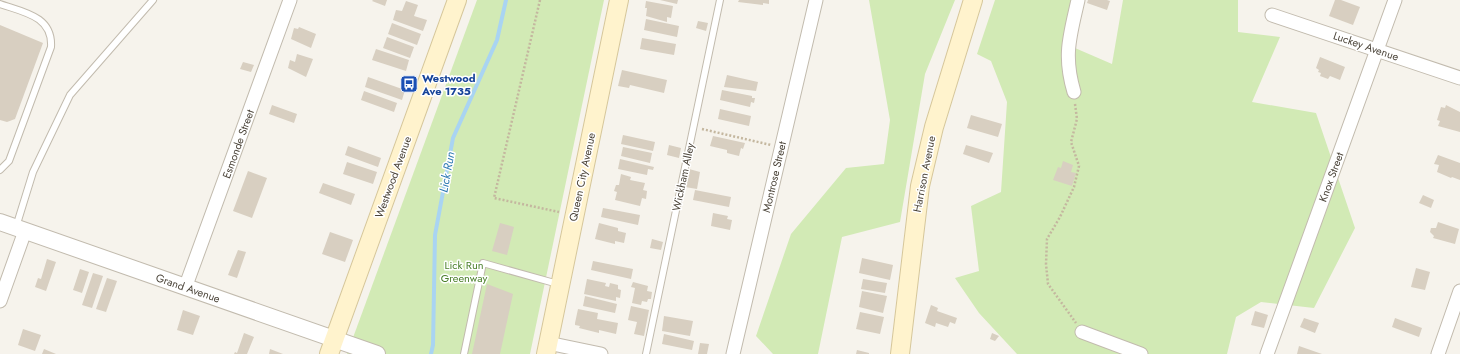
<svg xmlns="http://www.w3.org/2000/svg" width="1460" height="354" viewBox="0 0 1460 354" font-family="Jost,sans-serif">
<rect width="100%" height="100%" fill="#f6f3ec"/>
<g fill="#d2eab5">
<polygon points="477,0 604,0 530,354 347,354"/>
<polygon points="869,0 955,0 925,74 900,222 842,237 818,354 773,354 756,336 791,234 846,168 884,164 890,120"/>
<polygon points="995,0 1078,0 1068,45 1112,64 1123,0 1238,0 1238,32 1280,37 1252,102 1316,113 1355,228 1314,308 1261,302 1236,317 1227,354 1017,354 979,313 955,278 979,271 971,206 1001,192 1007,102 991,61 977,54"/>
</g>
<g fill="none" stroke-linecap="round" stroke-linejoin="round">
<polyline stroke="#a9d4f2" stroke-width="4" points="431,354 433,345 435,235 453,138 497,40 506,0"/>
</g>
<g fill="#d8cfc1">
<polygon points="373,0 387,0 385,6 372,1"/>
<polygon points="660,0 678,0 677,4"/>
<polygon points="739,0 769,0 769,4 763,3 763,5 738,2"/>
<polygon points="1088,0 1107,0 1110,1 1107,10 1087,3"/>
<polygon points="1335,0 1341,0 1360,7 1353,25 1329,16"/>
<polygon points="406,1 418,5 414,16 427,20 423,31 393,20 396,10 402,11"/>
<polygon points="646,1 673,6 671,18 667,17 667,22 646,16 647,8 645,8"/>
<polygon points="646,19 679,26 677,37 644,30"/>
<polygon points="698,21 708,23 706,31 696,28"/>
<polygon points="392,23 421,34 417,45 388,34"/>
<polygon points="0,25 43,43 15,119 7,122 0,120"/>
<polygon points="299,27 316,34 311,48 291,39 294,28 298,29"/>
<polygon points="387,37 414,47 410,58 383,48"/>
<polygon points="642,38 676,44 674,55 640,49"/>
<polygon points="376,49 409,60 406,71 372,60"/>
<polygon points="297,54 313,59 306,77 288,68 290,60 295,62"/>
<polygon points="1320,57 1345,67 1340,80 1330,76 1328,79 1320,76 1321,73 1318,72 1319,70 1316,68"/>
<polygon points="243,62 254,65 251,72 240,69"/>
<polygon points="622,70 667,80 664,93 630,85 629,88 618,86"/>
<polygon points="727,75 758,82 756,91 724,87"/>
<polygon points="368,77 405,90 402,100 365,87"/>
<polygon points="722,90 752,96 752,98 755,98 754,103 751,102 750,107 720,100"/>
<polygon points="364,91 397,103 394,112 361,100"/>
<polygon points="272,105 297,114 294,123 269,114"/>
<polygon points="1446,105 1460,112 1460,132 1438,126 1440,121 1437,120 1441,107 1445,108"/>
<polygon points="720,109 751,116 749,126 718,119"/>
<polygon points="971,115 1002,124 998,137 967,128"/>
<polygon points="623,135 655,142 653,151 621,144"/>
<polygon points="713,136 745,143 743,149 741,148 739,156 727,153 727,150 710,146"/>
<polygon points="669,145 681,148 679,158 667,155"/>
<polygon points="966,145 993,153 989,163 963,154"/>
<polygon points="348,146 381,158 378,167 345,155"/>
<polygon points="623,147 652,153 650,163 621,156"/>
<polygon points="1438,155 1460,163 1460,180 1452,177 1451,178 1437,172 1439,165 1434,164"/>
<polygon points="620,159 654,167 653,170 648,169 647,175 618,169"/>
<polygon points="1063,161 1073,165 1071,172 1076,173 1072,186 1053,180 1058,167 1061,168"/>
<polygon points="347,162 377,172 373,184 343,174"/>
<polygon points="689,169 700,172 697,189 685,187"/>
<polygon points="248,171 267,178 252,218 233,211"/>
<polygon points="621,174 631,177 630,180 645,183 643,190 647,191 646,199 642,198 640,206 615,200 617,192 614,191 616,185 619,185"/>
<polygon points="323,183 355,194 351,205 319,193"/>
<polygon points="695,190 731,197 729,207 693,200"/>
<polygon points="1423,195 1434,200 1431,208 1419,203"/>
<polygon points="603,208 640,215 638,225 601,217"/>
<polygon points="713,213 728,216 727,219 732,220 730,230 711,226"/>
<polygon points="1438,222 1459,229 1455,244 1433,238 1434,236 1430,232 1431,228 1436,228"/>
<polygon points="500,223 514,227 507,255 492,251"/>
<polygon points="599,223 618,228 618,231 626,233 624,243 615,241 615,244 595,239"/>
<polygon points="330,232 353,240 345,262 322,254"/>
<polygon points="652,239 663,242 661,250 650,248"/>
<polygon points="238,250 246,252 237,278 228,275"/>
<polygon points="862,258 893,265 890,280 859,273"/>
<polygon points="47,259 56,262 46,291 35,287 38,278 41,279"/>
<polygon points="593,261 633,269 631,279 591,270"/>
<polygon points="1416,268 1430,272 1425,290 1411,287"/>
<polygon points="80,269 89,272 82,293 73,290"/>
<polygon points="93,273 103,276 92,308 82,305"/>
<polygon points="107,278 117,281 106,312 96,309"/>
<polygon points="587,279 606,283 605,286 609,287 610,283 618,285 618,289 621,290 620,298 616,297 616,301 584,294"/>
<polygon points="863,279 887,283 885,293 861,289"/>
<polygon points="633,282 648,286 647,291 652,292 651,299 648,299 647,302 642,301 641,305 632,303 635,288 631,287"/>
<polygon points="487,284 513,294 500,354 472,354"/>
<polygon points="862,291 887,296 883,313 859,307"/>
<polygon points="585,296 617,304 615,313 583,306"/>
<polygon points="931,305 938,308 937,311 957,318 955,324 950,322 948,327 936,323 935,327 925,323"/>
<polygon points="631,306 649,310 644,336 634,334 637,322 628,320"/>
<polygon points="578,309 598,313 597,319 618,323 616,334 599,330 599,333 579,328 580,326 575,325 575,323"/>
<polygon points="183,310 200,316 193,335 177,330"/>
<polygon points="1255,311 1268,315 1264,328 1251,325"/>
<polygon points="860,312 884,317 880,334 856,329"/>
<polygon points="664,316 693,321 690,336 662,331"/>
<polygon points="1304,318 1319,323 1315,333 1300,327"/>
<polygon points="1395,318 1422,328 1419,337 1392,327"/>
<polygon points="23,329 41,335 35,351 18,345"/>
<polygon points="244,333 254,337 247,354 234,354 235,352 237,353"/>
<polygon points="992,333 999,336 995,341 990,339"/>
<polygon points="664,334 694,341 692,350 662,344"/>
<polygon points="700,343 709,344 707,354 698,354"/>
<polygon points="1299,346 1322,354 1297,354"/>
<polygon points="44,349 56,354 42,354"/>
<polygon points="270,349 283,354 269,354"/>
<polygon points="857,350 869,353 869,354 856,354"/>
</g>
<g fill="none" stroke-linecap="round" stroke-linejoin="round">
<defs>
<g id="service">
<path d="M 0,4 C 23,12 53,16 51,47 L 9,161 L 0,170"/>
<polyline points="16,227 33,172 70,95 153,0"/>
<polyline points="464,354 483,263 558,284"/>
<polyline points="646,354 720,0"/>
</g>
<g id="minor">
<polyline points="1272,15 1460,78"/>
<path d="M 1074,92 C 1063,55 1070,36 1078,0"/>
<polyline points="185,288 290,0"/>
<polyline points="0,301 25,231"/>
<polyline points="1082,332 1141,354"/>
<polyline points="548,343 601,354"/>
<polyline points="733,354 816,0"/>
<polyline points="1267,354 1395,0"/>
<polyline points="1438,354 1460,291"/>
</g>
<polyline id="tertiary" points="0,222 377,354"/>
<g id="secondary">
<polyline points="329,354 457,0"/>
<polyline points="546,354 619,0"/>
<polyline points="900,354 920,186 934,127 973,0"/>
</g>
</defs>
<use href="#service" stroke="#c2bbae" stroke-width="8"/>
<use href="#minor" stroke="#c2bbae" stroke-width="15"/>
<use href="#tertiary" stroke="#c2bbae" stroke-width="18"/>
<use href="#secondary" stroke="#d6c79b" stroke-width="20"/>
<g stroke="#c4b79f" stroke-width="2.5" stroke-dasharray="2 2" stroke-linecap="butt">
<polyline points="540,0 494,198 559,212"/>
<polyline points="1075,104 1077,119 1071,142 1079,166 1074,187 1060,217 1047,239 1046,264 1048,284 1076,323"/>
<polyline points="702,129 771,145"/>
</g>
<use href="#service" stroke="#fff" stroke-width="6"/>
<use href="#minor" stroke="#fff" stroke-width="13"/>
<use href="#tertiary" stroke="#fff" stroke-width="16"/>
<use href="#secondary" stroke="#fff3cd" stroke-width="18"/>
</g>
<defs>
<symbol id="bus-square" viewBox="-11 -11 22 22"><rect x="-9" y="-9" width="18" height="18" rx="4" fill="#1a4fb4" stroke="#fff"/><path d="M-5-6H5V4H4V6H2V4H-2V6H-4V4H-5ZM-3.5-4V0h7V-4ZM-3.5 1.2v1.5H-2V1.2ZM2 1.2v1.5H3.5V1.2Z" fill="#fff"/></symbol>
</defs>
<g fill-rule="evenodd">
<use href="#bus-square" x="399" y="74" width="20" height="20"/>
</g>
<g text-anchor="middle" dominant-baseline="central" stroke-width="3" stroke-linejoin="round" paint-order="stroke">
<g font-size="11" fill="#4b4439" stroke="#fff">
<text transform="translate(1366 46) rotate(19)">Luckey Avenue</text>
<text transform="translate(238 144) rotate(-70)">Esmonde Street</text>
<text transform="translate(924 174) rotate(-79)">Harrison Avenue</text>
<text transform="translate(393 177) rotate(-70)">Westwood Avenue</text>
<text transform="translate(582 177) rotate(-78)">Queen City Avenue</text>
<text transform="translate(683 177) rotate(-78)">Wickham Alley</text>
<text transform="translate(774 177) rotate(-77)">Montrose Street</text>
<text transform="translate(1331 177) rotate(-70)">Knox Street</text>
<text transform="translate(188 288) rotate(19)">Grand Avenue</text>
</g>
<g font-size="11" font-weight="bold" fill="#164399" stroke="#fff" text-anchor="start">
<text x="422" y="78">Westwood<tspan x="422" dy="13">Ave 1735</tspan></text>
</g>
<g font-size="11" fill="#4a7f2a" stroke="#fff">
<text x="464" y="265">Lick Run<tspan x="464" dy="13">Greenway</tspan></text>
</g>
<g font-size="12" font-style="italic" fill="#2e7ab2" stroke="#fff">
<text transform="translate(447 172) rotate(-80)">Lick Run</text>
</g>
</g>
</svg>
